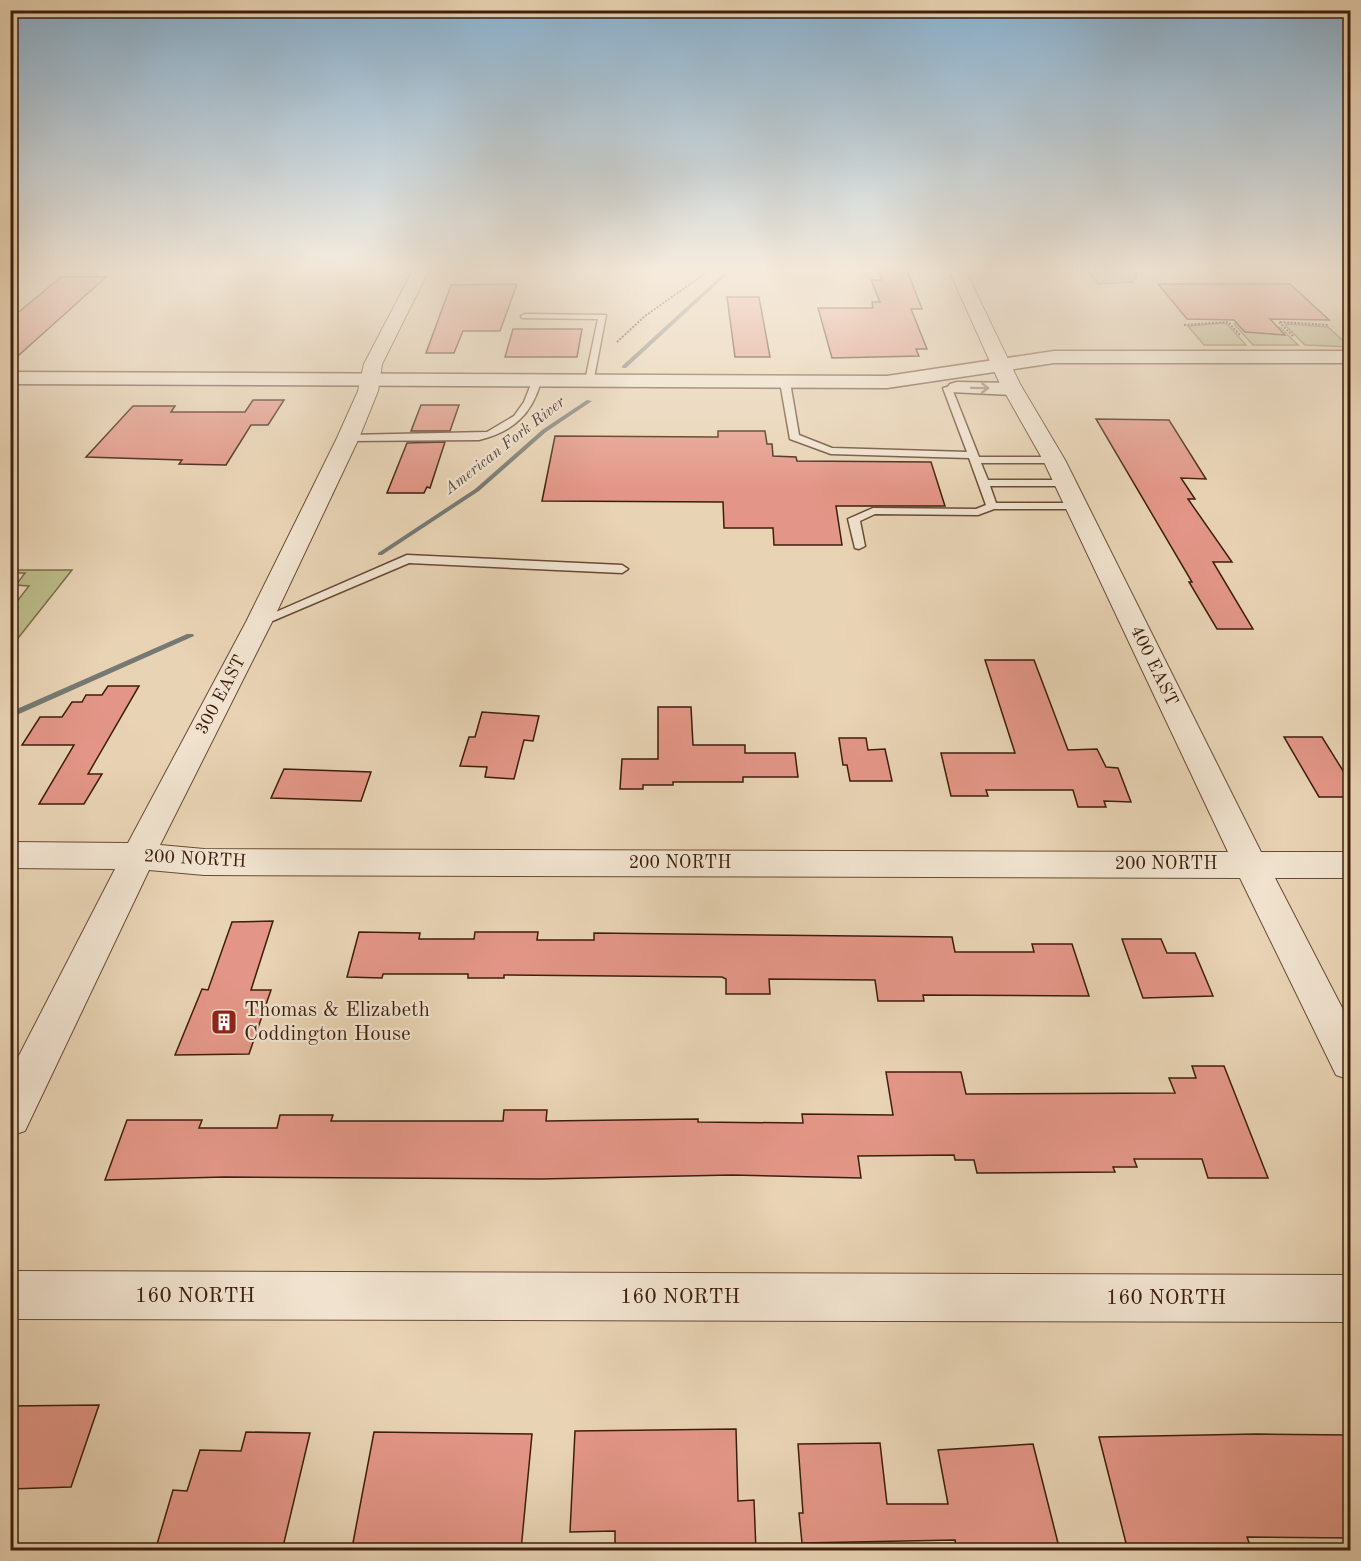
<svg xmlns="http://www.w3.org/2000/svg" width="1361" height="1561" viewBox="0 0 1361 1561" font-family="'Old Standard TT',serif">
<rect width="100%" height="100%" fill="#e8d3b4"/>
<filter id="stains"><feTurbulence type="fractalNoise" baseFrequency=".00333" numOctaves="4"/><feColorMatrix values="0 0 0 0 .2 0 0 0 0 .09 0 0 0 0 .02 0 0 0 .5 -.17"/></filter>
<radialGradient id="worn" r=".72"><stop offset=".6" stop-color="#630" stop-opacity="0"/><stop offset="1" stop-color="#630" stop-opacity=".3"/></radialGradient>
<g fill="#bbbb89" stroke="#7c6c4a" stroke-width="1.5">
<polygon points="1088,270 1133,270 1137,275 1132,282 1098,284"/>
<polygon points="1223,323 1227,324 1246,345 1204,345 1188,326"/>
<polygon points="1236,323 1245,332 1281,332 1277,327 1281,328 1298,345 1253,345 1234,324"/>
<polygon points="1287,324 1328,327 1350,347 1305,345 1285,325"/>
<polygon points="11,570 72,570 11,647 11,617 18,608 11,607 11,604 15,604 29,586 16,585 25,573 11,573"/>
</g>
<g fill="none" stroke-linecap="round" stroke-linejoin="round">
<g fill="#767973" fill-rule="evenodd">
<polygon points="727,270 732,270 626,368 622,368 622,366"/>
<polygon points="587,400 592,401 546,432 479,491 382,555 378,555 378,553 475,489 542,430"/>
<polygon points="187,634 193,634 194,636 10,718 10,712"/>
</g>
</g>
<g fill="#e39687" stroke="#3e1e0c" stroke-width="1.5">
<polygon points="878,270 907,270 922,309 911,309 927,349 916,349 919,356 832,358 818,308 873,308 872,302 880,302 871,280 882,280"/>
<polygon points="61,277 106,277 10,363 10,311 20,311"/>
<polygon points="517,284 500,331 463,331 454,353 426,353 451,285"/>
<polygon points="1158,284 1290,284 1329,320 1270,319 1285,335 1245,332 1234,320 1187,319"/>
<polygon points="727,297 759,297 770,357 735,357"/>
<polygon points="513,329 582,329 577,357 505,357"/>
<polygon points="253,400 284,400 268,425 251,425 226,465 179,464 182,460 86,457 133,406 175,406 171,412 245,412"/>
<polygon points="421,405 459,405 450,431 411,431"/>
<polygon points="1096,419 1169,420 1206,479 1181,478 1195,499 1188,499 1232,562 1213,562 1253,629 1217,629 1189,582 1192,582"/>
<polygon points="718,431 765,431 767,444 772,444 773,456 796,457 797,461 931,462 945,506 836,506 842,545 774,545 773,528 724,528 723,502 542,501 555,436 718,437"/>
<polygon points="445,442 430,488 427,487 424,493 387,493 407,443"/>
<polygon points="985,660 1034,660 1068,750 1097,749 1106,767 1118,768 1131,802 1104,801 1106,807 1078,807 1073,790 986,790 988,796 951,796 941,753 1015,753"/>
<polygon points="108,686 139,686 88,774 102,774 84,804 39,804 74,745 22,745 40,717 62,717 72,702 82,702 86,695 102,695"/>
<polygon points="658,707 691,707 693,745 745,745 745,753 795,753 798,777 743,777 743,782 673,782 673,785 643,785 643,789 620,789 622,759 658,759"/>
<polygon points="482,712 539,716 533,741 524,740 514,779 485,777 487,767 460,766 469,737 475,737"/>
<polygon points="1284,737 1322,737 1350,782 1350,797 1319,797"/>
<polygon points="839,738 866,738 868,750 885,749 892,781 850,781 847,765 843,765"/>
<polygon points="284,769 371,772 361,801 271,798"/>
<polygon points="273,921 251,990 271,990 249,1054 175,1055 202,989 208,990 232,922"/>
<polygon points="359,932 420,933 419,939 474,939 475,932 538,932 537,940 594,940 594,933 952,937 955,952 1034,952 1032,944 1072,944 1089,996 923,995 924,1001 878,1001 875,980 769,979 770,994 726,994 726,979 722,977 504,975 504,978 468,978 468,974 383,974 382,978 347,977"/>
<polygon points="1122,939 1161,939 1167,953 1195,953 1213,996 1143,998"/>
<polygon points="1192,1066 1224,1066 1268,1178 1208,1178 1202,1159 1134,1159 1137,1167 1113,1167 1115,1172 977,1173 974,1160 955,1160 954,1155 858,1156 861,1178 732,1175 541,1179 225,1177 105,1180 127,1120 202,1120 199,1128 277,1128 280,1115 333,1115 331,1121 503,1121 504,1110 547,1110 546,1121 698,1119 698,1122 803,1123 802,1114 893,1115 886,1072 961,1072 966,1094 1175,1093 1169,1078 1196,1078"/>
<polygon points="99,1405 71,1487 10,1489 10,1406"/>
<polygon points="736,1429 738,1501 754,1500 756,1551 615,1551 615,1531 570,1532 575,1431"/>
<polygon points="246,1432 310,1433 282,1551 155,1551 173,1490 187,1491 200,1450 241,1451"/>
<polygon points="374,1432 532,1434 521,1550 352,1548"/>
<polygon points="1256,1434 1350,1435 1350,1538 1247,1537 1252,1551 1128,1551 1099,1437"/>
<polygon points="880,1443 887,1504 948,1504 938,1450 1033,1444 1060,1551 957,1551 955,1540 802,1543 799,1513 803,1513 798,1444"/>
</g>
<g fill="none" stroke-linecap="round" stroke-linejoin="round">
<defs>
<g id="service">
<polygon points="525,314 606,315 593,383 585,381 598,319 522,318 521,316"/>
<path d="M 533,379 L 541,381 C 532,415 512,432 479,440 L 348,441 L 343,438 L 348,435 L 487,432 L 514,416 L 524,402 Z"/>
<polygon points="785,379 790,382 799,435 832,448 967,452 943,388 951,386 979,457 1054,457 1059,460 1054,463 981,463 988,480 1065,480 1070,483 1065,486 990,486 996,503 1076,503 1082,506 1076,509 994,509 978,515 875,514 860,521 865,546 859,549 855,548 848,519 873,508 976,509 986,505 969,458 831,454 790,439 780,382"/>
<polygon points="407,555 622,565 628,569 622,573 409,563 263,625 259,626 253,622"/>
</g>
<g id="minor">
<polygon points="413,270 429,270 382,364 378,391 359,438 272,622 160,845 204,849 1228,852 1043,460 1000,384 949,270 965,270 1020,384 1065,460 1261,852 1350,852 1350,878 1275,878 1350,1023 1350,1080 1336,1075 1240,878 204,875 149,870 25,1131 10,1136 10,1073 115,869 10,868 10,842 128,843 246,622 337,438 358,391 364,364"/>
<polygon points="10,1271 1350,1275 1350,1322 10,1319"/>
</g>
<g id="tertiary">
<polygon points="1054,351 1350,351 1350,363 1054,363 887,388 10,384 10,372 887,376"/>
<polygon points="957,382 1012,383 1019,385 1022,389 1019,393 1012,395 950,392 947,388 950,384"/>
</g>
</defs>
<use href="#service" stroke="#684b36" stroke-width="3"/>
<use href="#minor" stroke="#684b36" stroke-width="2"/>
<use href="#tertiary" stroke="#684b36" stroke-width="3"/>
<g stroke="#3e1e0c" stroke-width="2" stroke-dasharray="2 1.5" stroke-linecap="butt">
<polyline points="1184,325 1228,322 1240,335"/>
<polyline points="1293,336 1279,322 1329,325"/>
<polyline points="617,342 645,316 710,270"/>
</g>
<use href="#service" fill="#f0e2ce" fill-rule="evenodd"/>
<use href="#minor" fill="#f0e2ce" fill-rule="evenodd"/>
<use href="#tertiary" fill="#f0e2ce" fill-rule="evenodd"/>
</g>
<defs><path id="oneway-shaft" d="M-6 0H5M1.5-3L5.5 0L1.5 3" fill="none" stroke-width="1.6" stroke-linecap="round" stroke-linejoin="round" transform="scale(1.5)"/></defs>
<use stroke="#97806d" href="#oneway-shaft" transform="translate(980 388) rotate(1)"/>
<linearGradient id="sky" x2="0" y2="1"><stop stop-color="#89b4d5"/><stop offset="0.55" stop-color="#f5ebdd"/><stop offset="1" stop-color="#f5ebdd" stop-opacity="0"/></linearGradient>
<rect width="1361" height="489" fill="url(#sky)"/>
<defs>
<symbol id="building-square" viewBox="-11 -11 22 22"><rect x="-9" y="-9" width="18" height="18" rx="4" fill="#8f2418" stroke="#f0e2ce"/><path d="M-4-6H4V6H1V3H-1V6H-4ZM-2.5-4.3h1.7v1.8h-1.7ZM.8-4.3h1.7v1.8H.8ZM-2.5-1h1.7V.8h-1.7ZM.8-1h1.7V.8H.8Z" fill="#fff"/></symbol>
</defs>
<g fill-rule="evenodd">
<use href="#building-square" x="209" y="1007" width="30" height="30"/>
</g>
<g text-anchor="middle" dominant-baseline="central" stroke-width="4.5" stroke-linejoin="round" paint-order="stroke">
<g font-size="16" font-style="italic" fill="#5a4b40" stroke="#f0e2ce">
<text transform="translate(505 446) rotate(-38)">American Fork River</text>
</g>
<g font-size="18" fill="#3e1e0c" stroke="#f0e2ce">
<text transform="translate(1154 666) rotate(64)">400 EAST</text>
<text transform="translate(221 695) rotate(-62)">300 EAST</text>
<text transform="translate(195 859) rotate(3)">200 NORTH</text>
<text x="680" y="863">200 NORTH</text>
<text x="1166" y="864">200 NORTH</text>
</g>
<g font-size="21" fill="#3e1e0c" stroke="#f0e2ce" text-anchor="start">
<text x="244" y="1010">Thomas &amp; Elizabeth<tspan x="244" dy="24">Coddington House</tspan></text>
</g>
<g font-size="21" fill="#3e1e0c" stroke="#f0e2ce">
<text x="195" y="1296">160 NORTH</text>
<text x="680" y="1297">160 NORTH</text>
<text x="1166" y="1298">160 NORTH</text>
</g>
</g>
<rect width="1361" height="1561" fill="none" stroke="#e8d3b4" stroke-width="36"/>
<rect x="12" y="12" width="1337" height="1537" fill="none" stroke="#3e1e0c" stroke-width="3"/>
<rect x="18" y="18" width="1325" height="1525" fill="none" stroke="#3e1e0c" stroke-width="1.5"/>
<rect width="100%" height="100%" filter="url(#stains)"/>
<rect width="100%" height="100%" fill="url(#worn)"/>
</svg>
